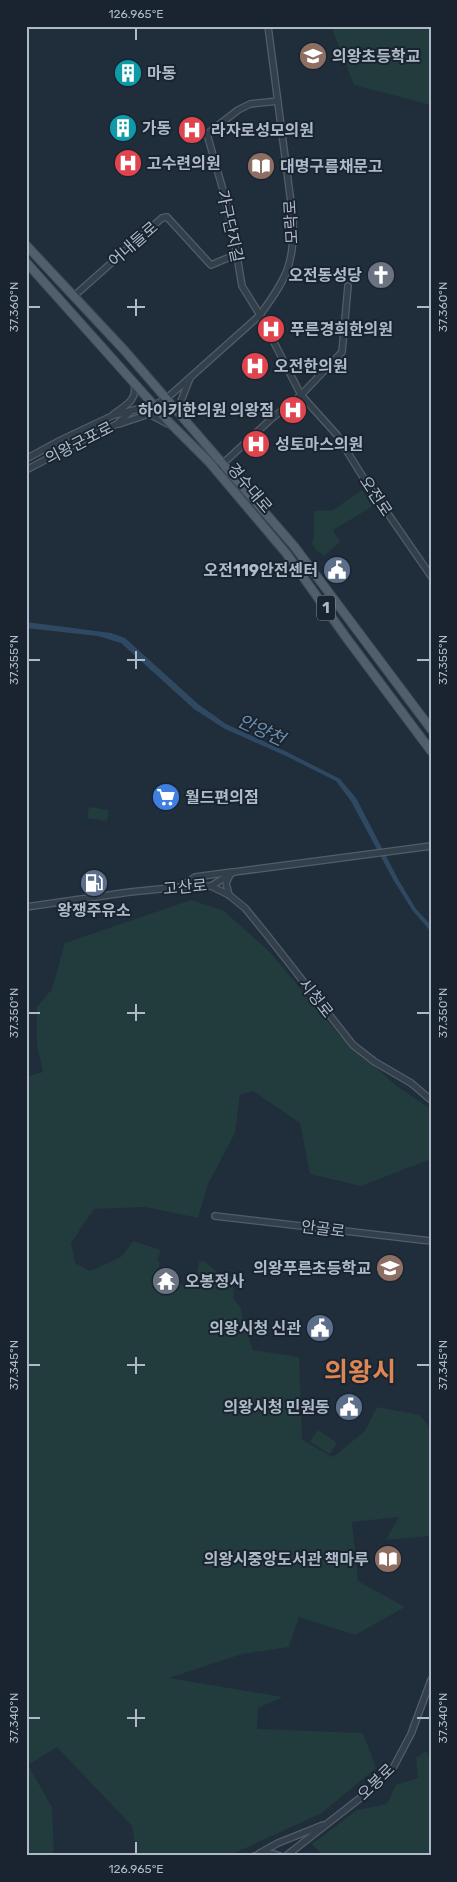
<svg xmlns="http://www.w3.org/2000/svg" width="457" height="1882" viewBox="0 0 457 1882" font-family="Rubik,'Noto Sans KR',sans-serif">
<rect width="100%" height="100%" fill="#202e3b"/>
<g fill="#223b3c">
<polygon points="331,26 431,26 431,105 354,85"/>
<polygon points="362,490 373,506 333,530 340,542 324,556 316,550 312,543 314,535 314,511 333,510"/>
<polygon points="89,807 109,810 107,821 87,818"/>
<path d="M 191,900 L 224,911 L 269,951 L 340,1036 L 398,1087 L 431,1109 L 431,1159 L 361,1186 L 310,1174 L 300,1123 L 253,1091 L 240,1095 L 235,1133 L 208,1184 L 198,1218 L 145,1207 L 94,1209 L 71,1243 L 75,1263 L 90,1271 L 121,1257 L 133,1241 L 161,1250 L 157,1260 L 160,1263 L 158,1269 L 161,1271 L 158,1278 L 165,1290 L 174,1288 L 174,1283 C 182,1283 187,1287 195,1286 L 199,1262 L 204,1261 L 220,1274 L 233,1278 L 234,1299 L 241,1308 L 243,1320 L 253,1350 L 299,1357 L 302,1440 L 333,1457 L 365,1431 L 377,1407 L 420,1415 L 431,1429 L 431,1536 L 386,1540 L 399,1517 L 352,1522 L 358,1581 L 405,1607 L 355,1635 L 299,1617 L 289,1647 L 242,1654 L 169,1678 L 283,1697 L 258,1708 L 257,1729 L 363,1733 L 376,1768 L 322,1813 L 228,1856 L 137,1856 L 132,1826 L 57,1747 L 28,1765 L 52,1807 L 54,1856 L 26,1856 L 26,1077 L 43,1072 L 37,1045 L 37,1007 L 52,989 L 65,943 Z"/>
<polygon points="318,1430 337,1443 330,1454 310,1442"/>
<polygon points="426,1751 431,1760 431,1856 324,1856 312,1844 357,1810 387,1804 396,1785 418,1778 416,1758"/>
</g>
<polygon fill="#304962" points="26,622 111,633 125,638 198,704 226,724 285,751 340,779 356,798 398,879 416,909 431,925 431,932 413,911 394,881 351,801 336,781 286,756 225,729 194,709 121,643 98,636 26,628"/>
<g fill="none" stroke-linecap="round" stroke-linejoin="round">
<defs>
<g id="minor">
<polyline points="278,101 250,104 238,110 207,134 225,197 235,244 242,286 260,315 301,395 337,435 366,482 431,576"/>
<polyline points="74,296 162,218 167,217 211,265 237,254"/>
<path d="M 114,414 C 126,405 138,400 134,383"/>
<polyline points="185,419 181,401 190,378"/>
<polyline points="119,424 149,414 168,424"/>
<path d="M 26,459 L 61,440 L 114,415 L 154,405 L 166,399 L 260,315 C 286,279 295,264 293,218 L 268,26"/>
<polyline points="26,470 83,440 117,424 130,412"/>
<polyline points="216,470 270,420 301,395 342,352 348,286"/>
<polyline points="229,877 226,883 229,895"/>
<polyline points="211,886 229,895 245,908 267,935 353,1045 375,1062 411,1083 431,1100"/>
<polyline points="180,887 195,877 232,872"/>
<polyline points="26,907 130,892 180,887 211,886 234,872 431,846"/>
<polyline points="215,1216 431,1241"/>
<polyline points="260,1853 278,1843 323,1825"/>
<path d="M 254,1856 C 263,1853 271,1852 280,1856"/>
<polyline points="286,1856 364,1795 393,1768 411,1734 431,1680"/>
</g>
<g id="major">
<polyline points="26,245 125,351 294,546 431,729"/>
<polyline points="26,262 168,421 209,462 286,553 348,640 431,751"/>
</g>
</defs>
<use href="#minor" stroke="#515d69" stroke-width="8"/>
<use href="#major" stroke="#404b58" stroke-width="10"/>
<use href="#minor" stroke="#343f4c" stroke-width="5.5"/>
<use href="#major" stroke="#515f6c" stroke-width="8"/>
</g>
<path fill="none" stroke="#aebac8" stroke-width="2" d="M 136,28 L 136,40M 136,299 L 136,316M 28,307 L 40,307M 127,307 L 145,307M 417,307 L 430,307M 136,651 L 136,669M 28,660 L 40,660M 127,660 L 145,660M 417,660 L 430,660M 136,1004 L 136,1021M 28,1013 L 40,1013M 127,1013 L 145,1013M 417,1013 L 430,1013M 136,1357 L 136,1374M 28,1365 L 40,1365M 127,1365 L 145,1365M 417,1365 L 430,1365M 136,1709 L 136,1727M 28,1718 L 40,1718M 127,1718 L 145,1718M 417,1718 L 430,1718M 136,1842 L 136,1854"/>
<defs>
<symbol id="school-disc" viewBox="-11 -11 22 22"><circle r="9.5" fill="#8d6e63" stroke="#192430"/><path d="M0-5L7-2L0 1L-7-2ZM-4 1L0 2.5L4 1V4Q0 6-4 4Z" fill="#fff"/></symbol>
<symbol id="building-disc" viewBox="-11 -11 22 22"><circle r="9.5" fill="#0f9aa8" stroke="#192430"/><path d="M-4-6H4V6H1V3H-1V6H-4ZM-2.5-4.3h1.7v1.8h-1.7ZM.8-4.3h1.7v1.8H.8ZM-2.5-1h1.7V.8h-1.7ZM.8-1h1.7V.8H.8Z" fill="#fff"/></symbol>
<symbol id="hospital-disc" viewBox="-11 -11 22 22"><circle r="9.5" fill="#e0444e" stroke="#192430"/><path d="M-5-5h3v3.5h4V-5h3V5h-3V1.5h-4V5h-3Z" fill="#fff"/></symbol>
<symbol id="library-disc" viewBox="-11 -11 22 22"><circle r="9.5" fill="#8d6e63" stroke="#192430"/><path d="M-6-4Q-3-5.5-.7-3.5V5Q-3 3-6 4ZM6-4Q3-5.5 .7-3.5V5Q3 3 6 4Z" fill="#fff"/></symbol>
<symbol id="church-disc" viewBox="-11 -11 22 22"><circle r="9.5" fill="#6b7280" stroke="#192430"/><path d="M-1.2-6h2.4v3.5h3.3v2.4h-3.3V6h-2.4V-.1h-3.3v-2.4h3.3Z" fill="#fff"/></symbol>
<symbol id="civic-disc" viewBox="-11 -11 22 22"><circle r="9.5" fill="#5c6f8a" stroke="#192430"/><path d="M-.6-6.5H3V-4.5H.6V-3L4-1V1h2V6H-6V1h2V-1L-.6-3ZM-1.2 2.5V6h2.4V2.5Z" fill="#fff"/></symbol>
<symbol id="supermarket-disc" viewBox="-11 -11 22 22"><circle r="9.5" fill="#3f7fe0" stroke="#192430"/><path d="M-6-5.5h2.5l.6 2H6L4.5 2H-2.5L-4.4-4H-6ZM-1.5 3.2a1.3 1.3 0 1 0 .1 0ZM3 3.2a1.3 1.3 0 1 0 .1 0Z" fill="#fff"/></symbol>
<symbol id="fuel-disc" viewBox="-11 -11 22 22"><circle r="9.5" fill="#5c6f8a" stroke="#192430"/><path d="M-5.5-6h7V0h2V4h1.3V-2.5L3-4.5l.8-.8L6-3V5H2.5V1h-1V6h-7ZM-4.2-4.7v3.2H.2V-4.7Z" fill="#fff"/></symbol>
<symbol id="temple-disc" viewBox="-11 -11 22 22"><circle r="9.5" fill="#6b7280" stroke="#192430"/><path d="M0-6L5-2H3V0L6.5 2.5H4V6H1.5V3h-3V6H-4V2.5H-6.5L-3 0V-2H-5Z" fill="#fff"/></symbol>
</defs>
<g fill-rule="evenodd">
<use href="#school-disc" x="297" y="40" width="32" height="32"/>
<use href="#building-disc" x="112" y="57" width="32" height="32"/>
<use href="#building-disc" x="107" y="112" width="32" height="32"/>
<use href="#hospital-disc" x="176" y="114" width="32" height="32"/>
<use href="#hospital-disc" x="112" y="147" width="32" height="32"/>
<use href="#library-disc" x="245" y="150" width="32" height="32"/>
<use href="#church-disc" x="365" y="259" width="32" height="32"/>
<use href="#hospital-disc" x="255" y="313" width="32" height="32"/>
<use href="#hospital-disc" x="239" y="350" width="32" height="32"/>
<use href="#hospital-disc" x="277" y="394" width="32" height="32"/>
<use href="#hospital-disc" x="240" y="428" width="32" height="32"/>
<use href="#civic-disc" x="321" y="554" width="32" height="32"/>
<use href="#supermarket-disc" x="150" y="781" width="32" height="32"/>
<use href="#fuel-disc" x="78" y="867" width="32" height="32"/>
<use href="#school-disc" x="374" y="1252" width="32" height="32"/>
<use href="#temple-disc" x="150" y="1265" width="32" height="32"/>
<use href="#civic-disc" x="304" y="1312" width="32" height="32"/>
<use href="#civic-disc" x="333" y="1391" width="32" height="32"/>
<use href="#library-disc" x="372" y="1543" width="32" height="32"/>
</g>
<g text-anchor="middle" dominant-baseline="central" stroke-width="4" stroke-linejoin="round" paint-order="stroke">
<rect fill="#192430" stroke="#818d9a" stroke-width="1" x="317" y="595.5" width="18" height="25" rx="4"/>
<g font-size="15" font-weight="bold" fill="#aebac8">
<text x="326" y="608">1</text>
</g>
<g font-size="16" font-weight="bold" fill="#aebac8" stroke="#192430" text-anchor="start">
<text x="332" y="56">의왕초등학교</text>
<text x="147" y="73">마동</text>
<text x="142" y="128">가동</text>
<text x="211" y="130">라자로성모의원</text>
<text x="147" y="163">고수련의원</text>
<text x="280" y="166">대명구름채문고</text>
<text x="362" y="275" text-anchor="end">오전동성당</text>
<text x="290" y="329">푸른경희한의원</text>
<text x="274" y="366">오전한의원</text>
<text x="274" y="410" text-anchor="end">하이키한의원 의왕점</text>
<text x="275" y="444">성토마스의원</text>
<text x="318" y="570" text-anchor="end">오전119안전센터</text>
<text x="185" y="797">월드편의점</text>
<text x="94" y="910" text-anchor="middle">왕쟁주유소</text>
<text x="371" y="1268" text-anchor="end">의왕푸른초등학교</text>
<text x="185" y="1281">오봉정사</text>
<text x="301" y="1328" text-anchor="end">의왕시청 신관</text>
<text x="330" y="1407" text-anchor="end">의왕시청 민원동</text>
<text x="369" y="1559" text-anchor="end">의왕시중앙도서관 책마루</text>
</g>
<g font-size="16" fill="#aebac8" stroke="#192430">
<text transform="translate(291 222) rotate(-93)">모락로</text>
<text transform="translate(230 226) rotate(78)">가구단지길</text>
<text transform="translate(133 244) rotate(-41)">어내들로</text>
<text transform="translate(79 443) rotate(-27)">의왕군포로</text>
<text transform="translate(250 488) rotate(50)">경수대로</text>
<text transform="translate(376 496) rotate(56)">오전로</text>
<text transform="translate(185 887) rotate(-5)">고산로</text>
<text transform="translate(316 998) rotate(52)">시청로</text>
<text transform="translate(323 1229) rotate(7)">안골로</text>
<text transform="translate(376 1782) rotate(-44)">오봉로</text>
</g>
<g font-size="18" font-style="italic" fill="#6c8eae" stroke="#192430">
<text transform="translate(261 730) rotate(25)">안양천</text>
</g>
<g font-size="26" font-weight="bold" fill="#dc8555" stroke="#192430">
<text x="360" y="1372">의왕시</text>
</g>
</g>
<rect width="457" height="1882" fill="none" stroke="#192430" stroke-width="55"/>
<rect x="28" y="28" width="402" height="1826" fill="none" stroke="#aebac8" stroke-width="2"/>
<g font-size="12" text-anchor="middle" fill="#aebac8">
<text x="136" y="18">126.965°E</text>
<text transform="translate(14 307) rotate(-90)" y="4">37.360°N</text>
<text transform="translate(443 307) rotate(-90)" y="4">37.360°N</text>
<text transform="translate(14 660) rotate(-90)" y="4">37.355°N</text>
<text transform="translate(443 660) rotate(-90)" y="4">37.355°N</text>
<text transform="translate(14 1013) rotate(-90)" y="4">37.350°N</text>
<text transform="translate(443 1013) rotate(-90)" y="4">37.350°N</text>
<text transform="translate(14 1365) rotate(-90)" y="4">37.345°N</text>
<text transform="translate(443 1365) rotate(-90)" y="4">37.345°N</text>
<text transform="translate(14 1718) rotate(-90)" y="4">37.340°N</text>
<text transform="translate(443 1718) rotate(-90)" y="4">37.340°N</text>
<text x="136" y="1873">126.965°E</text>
</g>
</svg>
